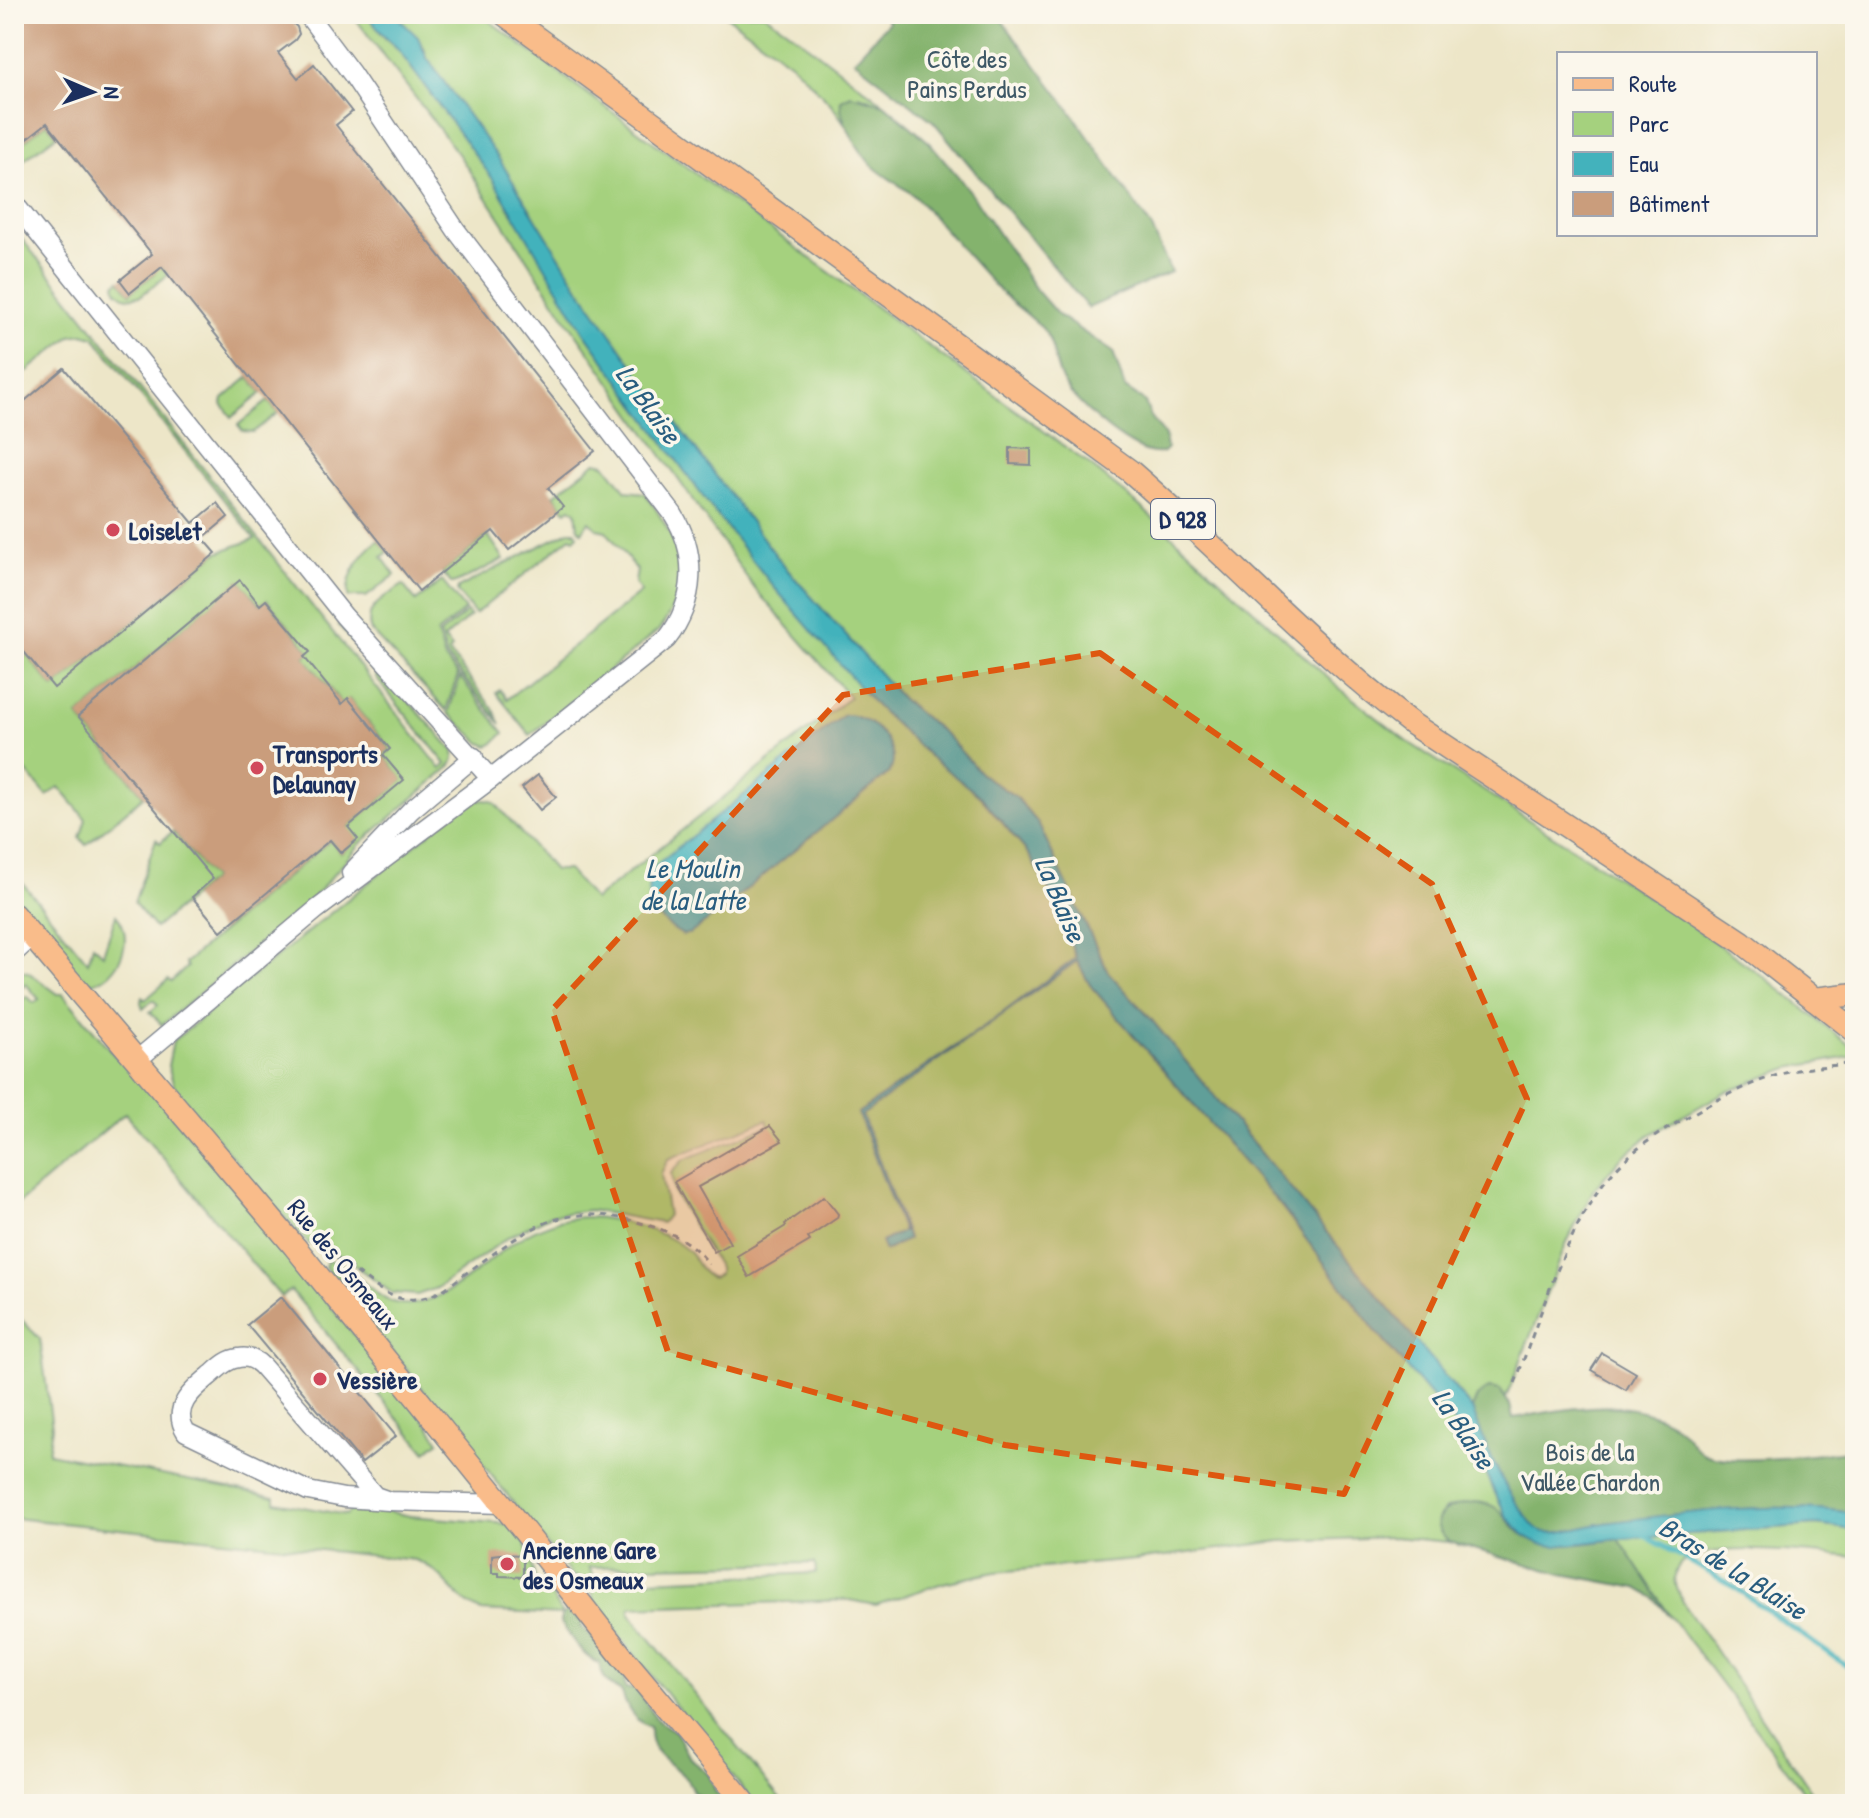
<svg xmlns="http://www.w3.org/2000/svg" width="1869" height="1818" viewBox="0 0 1869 1818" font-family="'Patrick Hand',sans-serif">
<rect width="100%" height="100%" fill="#fbf7ec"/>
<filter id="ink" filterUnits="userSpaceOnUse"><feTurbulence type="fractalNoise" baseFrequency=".0125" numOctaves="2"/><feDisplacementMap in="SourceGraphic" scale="16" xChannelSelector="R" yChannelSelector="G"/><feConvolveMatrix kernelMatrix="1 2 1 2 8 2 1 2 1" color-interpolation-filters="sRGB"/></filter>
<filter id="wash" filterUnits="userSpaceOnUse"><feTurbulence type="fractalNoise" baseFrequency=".006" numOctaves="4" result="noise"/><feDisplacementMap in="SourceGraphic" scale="32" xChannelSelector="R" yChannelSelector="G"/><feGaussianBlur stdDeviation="1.8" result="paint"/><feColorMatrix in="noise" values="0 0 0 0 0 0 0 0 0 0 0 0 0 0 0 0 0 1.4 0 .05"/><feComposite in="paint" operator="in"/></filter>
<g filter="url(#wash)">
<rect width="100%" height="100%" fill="#ede6c8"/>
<g fill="#a5d17e" stroke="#60806e" stroke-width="2">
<path d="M 352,14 L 366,14 L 385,38 L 396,47 C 428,91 462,133 492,178 C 503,194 509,212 522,226 L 584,332 L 709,505 L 773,586 L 838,660 L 982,799 L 1028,853 L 1054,900 L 1076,958 L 989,1023 L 858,1113 L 903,1232 L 884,1251 L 908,1238 L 862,1115 L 1077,961 L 1090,985 L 1281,1206 L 1378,1334 L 1454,1423 L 1473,1448 L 1507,1517 C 1489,1500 1466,1500 1444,1510 L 1439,1529 L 1449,1542 L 1394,1537 L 1281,1541 L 1135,1560 L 995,1572 L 943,1583 L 876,1605 L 849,1600 L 630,1607 L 630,1614 L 784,1804 L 755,1804 L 597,1608 L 591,1589 L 600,1582 L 816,1573 L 815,1563 L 589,1567 L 594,1576 C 586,1581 580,1579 572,1576 L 325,1267 L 327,1261 L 336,1261 C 355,1271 376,1299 396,1303 C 439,1313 484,1261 517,1240 C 537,1227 563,1217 586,1217 C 615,1217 668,1231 689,1252 C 698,1261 700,1275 713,1278 L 719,1274 L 719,1268 L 674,1193 L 671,1173 L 683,1160 L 769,1126 L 767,1120 L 668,1159 L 661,1174 L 668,1215 L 662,1223 L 590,1210 L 551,1215 L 510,1236 L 437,1288 L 417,1295 L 392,1293 L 345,1258 L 308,1243 L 274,1206 L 175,1089 L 168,1066 L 173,1041 L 459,809 C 472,802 480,797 494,802 L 554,870 L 568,870 L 594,900 L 850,697 L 755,589 L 564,316 L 459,155 Z"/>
<polygon points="394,14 480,14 1087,463 1134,501 1338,687 1408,742 1687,922 1767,979 1852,1047 1855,1050 1855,1056 1789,1068 1727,1091 1648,1136 1619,1160 1594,1189 1567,1242 1506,1398 1500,1390 1477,1397 1472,1409 1150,1018 1108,972 1038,823 1016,797 981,774 948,737 903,700 784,566 641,377 579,288 499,159 427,58 424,47"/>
<polygon points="724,14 764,14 797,37 884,104 859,95 852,134 831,104 793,65"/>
<polygon points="47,123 57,135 14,167 14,149"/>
<path d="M 14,229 L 441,769 L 446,764 L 376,678 L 376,672 L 338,624 L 454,751 C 456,761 451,766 444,772 L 362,842 L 312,899 L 162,1025 L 150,1012 L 158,1005 L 153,1000 L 143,1009 L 141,1002 L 142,997 L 145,1000 L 168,980 L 171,982 L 187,967 L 185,963 L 330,840 L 341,853 L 357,840 L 348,827 L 403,780 L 383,755 L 390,749 L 349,699 L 342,704 L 304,657 L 310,652 L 267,600 L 260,605 L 240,581 L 78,716 L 144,796 L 86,845 L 80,838 L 86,819 L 59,787 L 47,796 L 14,757 L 14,652 L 20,647 L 54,688 L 216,553 L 255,539 L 94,337 L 83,334 L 71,336 L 14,382 Z"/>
<polygon points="157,261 168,275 140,296 127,298 117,291 115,284 120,280 130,293 155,273"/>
<polygon points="249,377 262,393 232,417 222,404 223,399"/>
<polygon points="268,401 278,413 253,432 243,431 238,425"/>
<path d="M 596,462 L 605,464 L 626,491 L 645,493 C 678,541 698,577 659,630 L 530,735 L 496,693 L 500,690 L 507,699 L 641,592 L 635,583 L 637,570 L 606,531 L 597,529 L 589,521 L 582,532 L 578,528 L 576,512 L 571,508 L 566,511 L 554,495 Z"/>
<polygon points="569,531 575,531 578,535 574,539 571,537 475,614 457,592 458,588"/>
<polygon points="488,535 504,559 456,583 451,583 442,572"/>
<path d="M 379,540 L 388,552 L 382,557 L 395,575 L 366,597 L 348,597 C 345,576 363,552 379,540 Z"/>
<path d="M 442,581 L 465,610 L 437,633 L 445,659 L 458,675 L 446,710 L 371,631 C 362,607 386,597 403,585 L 416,601 Z"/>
<polygon points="467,612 470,616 444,639 452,648 449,652 494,710 501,724 447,657 440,634"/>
<polygon points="460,677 504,733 493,744 488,746 481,743 448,713"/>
<polygon points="173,831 213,879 155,928 134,903 156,839 160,843"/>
<path d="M 14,873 L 88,962 L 93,945 L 103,954 L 116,915 C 136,937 120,975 93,983 L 78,978 L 14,903 Z"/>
<polygon points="14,970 28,972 58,994 63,994 115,1056 136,1071 425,1420 439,1441 426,1452 291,1290 281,1297 125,1113 14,1207 14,1001 18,1004 27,996 34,1003 39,999 26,984 14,994"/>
<path d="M 14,1312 L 40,1339 L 52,1427 L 48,1453 L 275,1497 L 275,1502 L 346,1515 L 357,1505 L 410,1516 L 509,1524 L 525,1543 L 537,1585 L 547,1586 L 562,1615 L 480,1611 C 453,1599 445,1571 415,1560 L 14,1518 Z"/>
<path d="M 1817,1525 L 1855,1530 L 1855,1557 C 1822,1554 1703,1540 1681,1563 C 1669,1575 1678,1592 1684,1604 L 1820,1804 L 1813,1804 L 1670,1616 L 1619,1539 Z"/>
</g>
<g fill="#84b36d" stroke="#507166" stroke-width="2">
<polygon points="882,14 997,14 1067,106 1152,228 1171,272 1088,308 934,122 854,60 889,22"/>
<path d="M 851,95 L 884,104 L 930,143 L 967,187 L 1037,291 L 1058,315 L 1113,352 L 1125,388 L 1144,401 L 1150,415 L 1165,436 L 1167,449 L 1164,452 C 1139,462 1075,404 1063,382 C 1053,364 1055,340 1040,326 C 1028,314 1014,305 1003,294 C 972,263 946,229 916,198 C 902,184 880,176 868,161 C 857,147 838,117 841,100 Z"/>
<path d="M 1489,1388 L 1500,1390 L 1510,1405 L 1513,1418 C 1568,1410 1626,1393 1676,1426 C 1687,1433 1694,1451 1707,1455 C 1735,1466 1822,1454 1855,1450 L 1855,1513 C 1772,1501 1687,1512 1605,1523 C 1589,1525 1551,1538 1539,1530 C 1532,1526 1529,1519 1523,1512 C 1499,1481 1486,1446 1472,1409 L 1477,1397 Z"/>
<path d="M 1475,1502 C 1507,1504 1503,1523 1525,1536 C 1554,1552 1588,1542 1619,1539 L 1670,1616 L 1654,1598 L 1637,1588 L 1562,1574 L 1449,1542 C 1420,1516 1452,1505 1475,1502 Z"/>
<path d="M 569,1611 L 583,1621 L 581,1627 C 595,1637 601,1653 615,1660 L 618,1670 L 624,1675 L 625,1688 L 637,1690 L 658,1721 L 676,1732 L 690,1758 L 709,1775 L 716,1793 L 729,1798 L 734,1804 L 707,1804 L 705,1799 L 693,1792 C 684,1762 648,1765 650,1727 C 633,1720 627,1709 622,1692 C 608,1685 602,1678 599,1663 C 584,1659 570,1636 561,1623 L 562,1615 Z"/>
</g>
<g fill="#43b2bc" stroke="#2f708d" stroke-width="2">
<path d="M 366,14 L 394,14 L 418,37 L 427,58 L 499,159 L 579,288 L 641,377 L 784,566 L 903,700 L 948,737 L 981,774 L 1016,797 L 1038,823 L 1108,972 L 1150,1018 L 1472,1409 C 1486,1446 1499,1481 1523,1512 C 1529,1519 1532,1526 1539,1530 C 1551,1538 1589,1525 1605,1523 C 1687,1512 1772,1501 1855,1513 L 1855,1530 L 1816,1525 L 1619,1539 L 1556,1546 L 1540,1544 L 1524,1535 L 1507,1517 L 1473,1448 L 1454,1423 L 1378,1334 L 1281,1206 L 1090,985 L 1077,961 L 862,1115 L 908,1239 L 885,1251 L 881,1242 L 903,1231 L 858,1113 L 989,1023 L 1076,958 L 1054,899 L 1028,853 L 982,798 L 929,756 L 877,707 L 773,586 L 709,505 L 584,332 L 492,178 L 396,47 L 386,38 Z"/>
<path d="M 844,715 C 869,713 905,748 889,773 L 719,912 L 691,933 L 683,935 C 655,920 638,895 656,865 Z"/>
</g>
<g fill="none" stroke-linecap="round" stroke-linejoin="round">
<polyline stroke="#43b2bc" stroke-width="5" points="1640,1533 1733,1586 1855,1672"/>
</g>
<g id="blocks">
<g fill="#ca9d7c">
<polygon points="14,14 283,14 297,27 299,34 295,40 278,53 298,78 314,64 352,112 336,125 595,451 548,488 563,507 509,550 493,531 419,591 162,267 130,293 120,280 152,254 47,123 14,149"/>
<polygon points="64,368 193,523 217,503 228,517 203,538 216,553 54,688 14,640 14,410"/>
<polygon points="1010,448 1031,449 1031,465 1010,464"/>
<polygon points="240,580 260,605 266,600 310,652 304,657 342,704 348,698 390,749 383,755 404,780 348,827 358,839 341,853 330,840 221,931 192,897 213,879 78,716"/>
<polygon points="538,775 556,797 540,810 522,788"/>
<polygon points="770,1126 782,1141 698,1187 730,1243 714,1252 674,1182"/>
<polygon points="824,1196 838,1214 837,1218 808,1238 810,1241 749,1277 737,1256 786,1226 785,1224"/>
<polygon points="281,1297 396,1436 362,1463 247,1325"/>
<polygon points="1602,1353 1636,1373 1626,1390 1591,1370"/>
<polygon points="500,1554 523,1555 523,1577 499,1576 499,1573 492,1573 492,1555"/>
</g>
</g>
</g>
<g filter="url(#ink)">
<use href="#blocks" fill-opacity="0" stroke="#848a93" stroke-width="2"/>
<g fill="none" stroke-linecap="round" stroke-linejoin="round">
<defs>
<g id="minor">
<path d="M 14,203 L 344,616 L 491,779 L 667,639 C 696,601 698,554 673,514 L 456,230 L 352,74 L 307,14"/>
<polyline points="351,873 411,810 474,757"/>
<polyline points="14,953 33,936"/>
<polyline points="137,1060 316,910 491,779"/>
<path d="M 389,1501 L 344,1498 L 308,1491 L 186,1432 C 170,1407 194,1389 212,1374 C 220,1367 228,1359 239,1358 C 249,1356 256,1360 262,1366 L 375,1496 L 389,1501 L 503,1504"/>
</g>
<g id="major">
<path d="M 504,14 L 1130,471 C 1226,554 1311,647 1412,724 L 1742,942 L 1855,1031"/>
<polyline points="14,915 295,1247 528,1536 621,1655 746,1804"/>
<polyline points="1814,999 1855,994"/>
</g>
</defs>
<use href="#minor" stroke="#848a93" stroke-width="21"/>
<use href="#major" stroke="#848a93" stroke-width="25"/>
<g stroke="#848a93" stroke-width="3" stroke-dasharray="6 6" stroke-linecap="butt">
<path d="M 326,1254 C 359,1265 379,1303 416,1299 C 435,1298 450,1285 465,1274 C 526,1231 557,1200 637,1222 C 666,1230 690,1239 709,1264"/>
<path d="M 1515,1383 C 1538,1323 1569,1221 1611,1174 C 1633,1149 1660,1132 1689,1116 C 1720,1097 1753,1081 1789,1072 C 1811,1066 1833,1067 1855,1062"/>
</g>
<use href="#minor" stroke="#fff" stroke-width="18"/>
<use href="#major" stroke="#f9bc8a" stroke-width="22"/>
</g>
</g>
<path fill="#de5710" fill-opacity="0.2" stroke="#de5710" stroke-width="6" stroke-dasharray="16 10" stroke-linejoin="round" d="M 1100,653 L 1432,884 L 1527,1099 L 1344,1494 L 1005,1445 L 668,1352 L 552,1010 L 843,695 Z"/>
<g fill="#d1495b" stroke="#fbf7ec" stroke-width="3">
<circle cx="113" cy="530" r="8"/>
<circle cx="257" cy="768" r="8"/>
<circle cx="320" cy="1379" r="8"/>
<circle cx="507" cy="1564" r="8"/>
</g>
<g text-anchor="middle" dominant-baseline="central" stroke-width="7" stroke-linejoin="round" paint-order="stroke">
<rect fill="#fbf7ec" stroke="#5e6b89" stroke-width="2" x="1151" y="499" width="64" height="40" rx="6"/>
<g font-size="24" font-weight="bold" fill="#1b2f5e">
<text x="1183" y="519">D 928</text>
</g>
<g font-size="26" fill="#3e5866" stroke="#fbf7ec">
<text x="967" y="58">Côte des<tspan x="967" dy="30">Pains Perdus</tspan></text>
<text x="1590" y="1451">Bois de la<tspan x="1590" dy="30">Vallée Chardon</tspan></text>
</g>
<g font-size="26" font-weight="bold" fill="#1b2f5e" stroke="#fbf7ec" text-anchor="start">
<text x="129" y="530">Loiselet</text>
<text x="273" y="753">Transports<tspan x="273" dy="30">Delaunay</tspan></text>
<text x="336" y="1379">Vessière</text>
<text x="523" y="1549">Ancienne Gare<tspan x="523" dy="30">des Osmeaux</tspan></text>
</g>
<g font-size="26" fill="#1b2f5e" stroke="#fbf7ec">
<text transform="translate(344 1264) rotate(51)">Rue des Osmeaux</text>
</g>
<g font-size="28" font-style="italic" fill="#295d7f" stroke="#fbf7ec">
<text transform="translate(649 404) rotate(54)">La Blaise</text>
<text x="693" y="868">Le Moulin<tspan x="693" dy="32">de la Latte</tspan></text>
<text transform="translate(1061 899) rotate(67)">La Blaise</text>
<text transform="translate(1464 1429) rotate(56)">La Blaise</text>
<text transform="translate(1733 1568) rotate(32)">Bras de la Blaise</text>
</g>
</g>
<rect width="1869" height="1818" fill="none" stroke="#fbf7ec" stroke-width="48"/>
<rect x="1557" y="52" width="260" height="184" fill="#fbf7ec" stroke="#a1a7b3" stroke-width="2"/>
<rect x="1573" y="78" width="40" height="12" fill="#f9bc8a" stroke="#a1a7b3" stroke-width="2"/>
<text x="1629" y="92" font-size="24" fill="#1b2f5e">Route</text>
<rect x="1573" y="112" width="40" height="24" fill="#a5d17e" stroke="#a1a7b3" stroke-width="2"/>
<text x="1629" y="132" font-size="24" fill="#1b2f5e">Parc</text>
<rect x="1573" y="152" width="40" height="24" fill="#43b2bc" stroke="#a1a7b3" stroke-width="2"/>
<text x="1629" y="172" font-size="24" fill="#1b2f5e">Eau</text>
<rect x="1573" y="192" width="40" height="24" fill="#ca9d7c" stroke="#a1a7b3" stroke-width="2"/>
<text x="1629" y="212" font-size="24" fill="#1b2f5e">Bâtiment</text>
<g transform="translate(92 92) rotate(92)" stroke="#fbf7ec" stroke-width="6" paint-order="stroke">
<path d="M0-6L14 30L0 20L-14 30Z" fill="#1b2f5e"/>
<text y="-12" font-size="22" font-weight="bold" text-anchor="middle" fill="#1b2f5e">N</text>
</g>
</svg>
